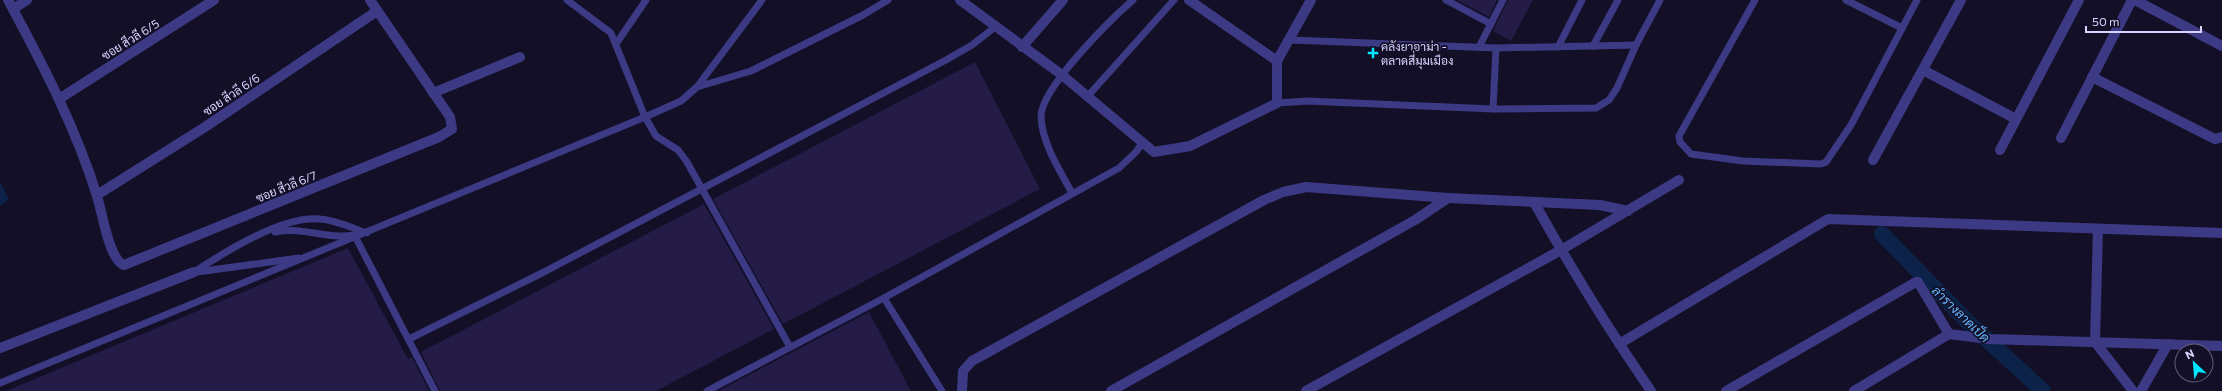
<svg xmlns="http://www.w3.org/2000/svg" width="2222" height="391" viewBox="0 0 2222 391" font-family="Commissioner,Sarabun,sans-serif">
<rect width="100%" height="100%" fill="#130f26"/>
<polygon fill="#0c2248" points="0,182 9,199 0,206"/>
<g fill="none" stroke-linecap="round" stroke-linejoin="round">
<polyline stroke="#0c2248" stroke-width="16" points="1882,234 1968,322 2043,391"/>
</g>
<g fill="#241b47">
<polygon points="1457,0 1497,0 1489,17"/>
<polygon points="1508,0 1533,0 1511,41 1493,31"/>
<polygon points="975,62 1040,189 783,324 713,199"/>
<polygon points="704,204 774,329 656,391 440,391 421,352"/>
<polygon points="348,248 408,359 412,357 429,391 6,391"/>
<polygon points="869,312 911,391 718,391"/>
</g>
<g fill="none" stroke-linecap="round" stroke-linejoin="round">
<g stroke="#3d3a85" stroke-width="7">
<polyline points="762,0 697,87 681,101 645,117 656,136 678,150 687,162 790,347"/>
<polyline points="1446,0 1491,24"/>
<polyline points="1755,0 1679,136 1680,142 1691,154 1743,161 1821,164 1826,162 1851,125 1917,0"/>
<polyline points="1846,0 1902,28"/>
<polyline points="1290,40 1496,48 1636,45"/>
<polyline points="616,44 646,0"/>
<polyline points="1593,46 1618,0"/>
<polyline points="1479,47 1503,0"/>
<polyline points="1558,47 1582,0"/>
<polyline points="697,87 751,71 863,15 888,0"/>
<polyline points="1087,97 1174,0"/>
<polyline points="1277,103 1308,101 1493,109 1596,108 1609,100 1617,88 1636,45 1660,0"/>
<polyline points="1493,109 1496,48"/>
<path d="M 1072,193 C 1060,171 1042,143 1041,117 C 1040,89 1111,19 1133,0"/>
<path d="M 275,232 C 303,226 327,240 355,235"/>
<polyline points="356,238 435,391"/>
<path d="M 194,272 C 225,252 283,215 320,219 C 336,220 352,228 367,233"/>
<polyline points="197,272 299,258"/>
<polyline points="884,298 942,391"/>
<polyline points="409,339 544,272 946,60 972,45 995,27"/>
<polyline points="0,383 645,117 611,33 567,0"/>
<polyline points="707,391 884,298 1119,168 1136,152 1142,143"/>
</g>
<g stroke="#3d3a85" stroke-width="10">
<path d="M 8,0 C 42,63 76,128 97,196 C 102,211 109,260 124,265 L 439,137 L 452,129 L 450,117 L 370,0"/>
<polyline points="960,0 1062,75 1154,152 1190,146 1277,103 1277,61 1311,0"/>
<polyline points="1189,0 1277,61"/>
<polyline points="2135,0 2222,46"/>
<polyline points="13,9 27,0"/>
<polyline points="1022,47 1063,0"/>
<polyline points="1923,70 2016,119"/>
<polyline points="2092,77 2215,139 2222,137"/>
<polyline points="433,93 520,57"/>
<polyline points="59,99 214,0"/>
<polyline points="2061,138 2132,0"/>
<polyline points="2000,150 2079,0"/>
<polyline points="1873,160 1961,0"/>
<polyline points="97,195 205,127 377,11"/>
<path d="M 1534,202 C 1570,267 1609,330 1651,391"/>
<polyline points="2098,229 2095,342 2133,391"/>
<polyline points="1619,344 1828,219 2222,233"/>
<polyline points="0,348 194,272"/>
<polyline points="962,391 963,371 972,361 1264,200 1283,192 1306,187 1448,198 1600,205 1628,211"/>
<polyline points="1111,391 1415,220 1448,198"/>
<polyline points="1306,391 1561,250 1679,180"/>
<polyline points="1726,391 1916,282 1918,282 1949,334"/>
<polyline points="1854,391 1949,334 1988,339 2222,346"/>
<polyline points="2141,391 2168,344"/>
</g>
</g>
<path fill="#00e5ff" stroke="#130f26" stroke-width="1.5" d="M1371 47h4v4h4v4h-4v4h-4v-4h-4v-4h4z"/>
<g text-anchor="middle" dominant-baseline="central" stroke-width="3.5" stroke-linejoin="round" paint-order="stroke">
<g font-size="12" fill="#d9d4ff" stroke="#130f26">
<text transform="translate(130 39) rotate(-32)">ซอย สีวลี 6/5</text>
<text transform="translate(231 94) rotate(-34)">ซอย สีวลี 6/6</text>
<text transform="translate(286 186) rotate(-22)">ซอย สีวลี 6/7</text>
</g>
<g font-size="12" fill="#d9d4ff" stroke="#130f26" text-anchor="start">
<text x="1381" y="46">คลังยาอาม่า -<tspan x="1381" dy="14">ตลาดสี่มุมเมือง</tspan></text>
</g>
<g font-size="13" font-style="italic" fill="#62b6ff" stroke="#130f26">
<text transform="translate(1961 314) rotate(44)">ลำรางลาดเป็ด</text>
</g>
</g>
<g transform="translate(2194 363) rotate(334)"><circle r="19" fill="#130f26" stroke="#625e7d"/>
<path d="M0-3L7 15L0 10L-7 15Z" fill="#00e5ff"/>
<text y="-6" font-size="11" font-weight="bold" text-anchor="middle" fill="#d9d4ff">N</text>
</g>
<path d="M2086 26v6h115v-6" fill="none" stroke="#d9d4ff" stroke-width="2"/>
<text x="2092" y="26" font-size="12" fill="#d9d4ff" stroke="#130f26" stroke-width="3" paint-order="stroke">50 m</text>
</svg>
